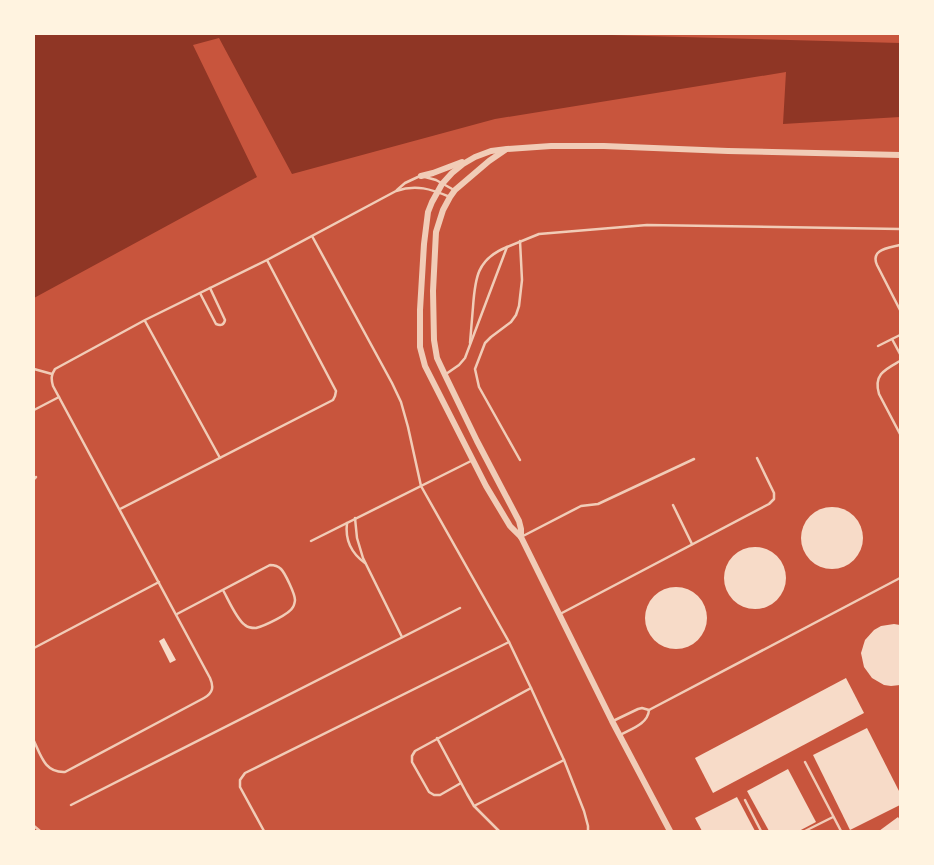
<svg xmlns="http://www.w3.org/2000/svg" width="934" height="865" viewBox="0 0 934 865" font-family="'Titillium Web',sans-serif">
<rect width="100%" height="100%" fill="#c8553d"/>
<polygon fill="#8f3625" points="34,34 575,34 900,43 900,117 783,124 786,72 495,119 292,174 219,38 193,45 257,177 34,298"/>
<g fill="#f7dbc8">
<circle cx="832" cy="538" r="31"/>
<circle cx="755" cy="578" r="31"/>
<circle cx="676" cy="618" r="31"/>
<polygon points="894,624 900,625 900,685 891,686 884,685 872,678 864,667 861,653 865,640 874,630 881,626"/>
<polygon points="164,638 176,660 170,663 159,641"/>
<polygon points="846,678 864,713 713,793 695,758"/>
<polygon points="867,728 900,793 900,805 850,830 813,755"/>
<polygon points="788,769 816,822 799,831 769,831 747,791"/>
<polygon points="737,797 755,831 702,831 695,818"/>
<polygon points="898,817 900,820 900,831 879,831"/>
</g>
<g fill="none" stroke-linecap="round" stroke-linejoin="round">
<g stroke="#f1ccb7" stroke-width="2.5">
<polyline points="425,177 436,180 454,190"/>
<polyline points="397,190 405,183 420,176"/>
<polyline points="312,236 392,383 401,402 408,427 421,486 509,642 531,688 564,760 584,811 588,826 588,831"/>
<polyline points="520,241 522,280 519,306 516,315 511,322 491,337 485,343 475,369 479,387 520,460"/>
<path d="M 900,245 C 889,248 870,249 877,265 L 900,310"/>
<path d="M 200,293 L 216,324 C 221,326 224,325 225,320 L 210,288"/>
<polyline points="145,321 220,458"/>
<polyline points="892,339 900,354"/>
<path d="M 470,343 C 471,331 472,319 473,307 C 475,278 477,259 507,247"/>
<polyline points="878,346 900,335"/>
<path d="M 900,361 C 886,369 873,374 879,394 L 900,434"/>
<polyline points="34,369 52,374"/>
<polyline points="446,374 459,365 465,358 507,247 539,234 647,225 900,229"/>
<polyline points="34,410 59,397"/>
<polyline points="34,479 36,477"/>
<polyline points="673,505 692,544"/>
<polyline points="120,509 333,400 335,396 336,391 267,260"/>
<polyline points="355,518 357,538 363,558 402,637"/>
<path d="M 347,523 C 345,539 351,553 365,563"/>
<polyline points="523,536 581,506 598,504 694,459"/>
<polyline points="311,541 471,461"/>
<path d="M 177,614 L 270,565 C 274,565 278,566 281,569 C 285,573 295,594 295,600 C 295,601 294,606 293,607 C 290,614 264,626 256,628 C 253,628 248,628 245,625 C 237,620 228,599 223,590"/>
<polyline points="560,614 769,504 774,499 774,493 757,458"/>
<polyline points="34,648 159,582"/>
<polyline points="613,721 638,709 642,708 649,710 900,578"/>
<path d="M 620,735 C 631,729 648,724 649,710"/>
<polyline points="437,738 467,794 474,806 499,831"/>
<path d="M 34,741 C 41,756 45,773 65,772 L 204,698 C 213,693 214,687 210,678 L 53,386 C 51,379 51,375 55,369 L 145,320 L 267,260 L 396,191 C 416,184 431,189 450,197"/>
<polyline points="805,762 841,831"/>
<polyline points="461,783 440,795 434,795 429,792 412,762 412,756 415,751 531,688"/>
<polyline points="745,800 761,831"/>
<polyline points="71,805 460,608"/>
<polyline points="474,806 564,760"/>
<polyline points="34,826 40,831"/>
<polyline points="264,831 240,787 240,780 245,773 509,642"/>
<polyline points="805,831 833,817"/>
</g>
<g stroke="#f1ccb7" stroke-width="6">
<polyline points="505,150 489,161 455,190 450,197 443,210 436,232 433,291 434,340 437,358 445,375 477,441 519,521 521,529 521,537"/>
<polyline points="421,176 433,173 462,162"/>
<polyline points="670,831 612,721 521,537 510,526 486,486 425,366 420,347 420,310 424,244 428,212 432,202 442,184 452,173 463,164 475,157 491,151 507,149 551,146 604,146 728,151 900,155"/>
</g>
</g>
<rect width="934" height="865" fill="none" stroke="#fff3e0" stroke-width="70"/>
</svg>
